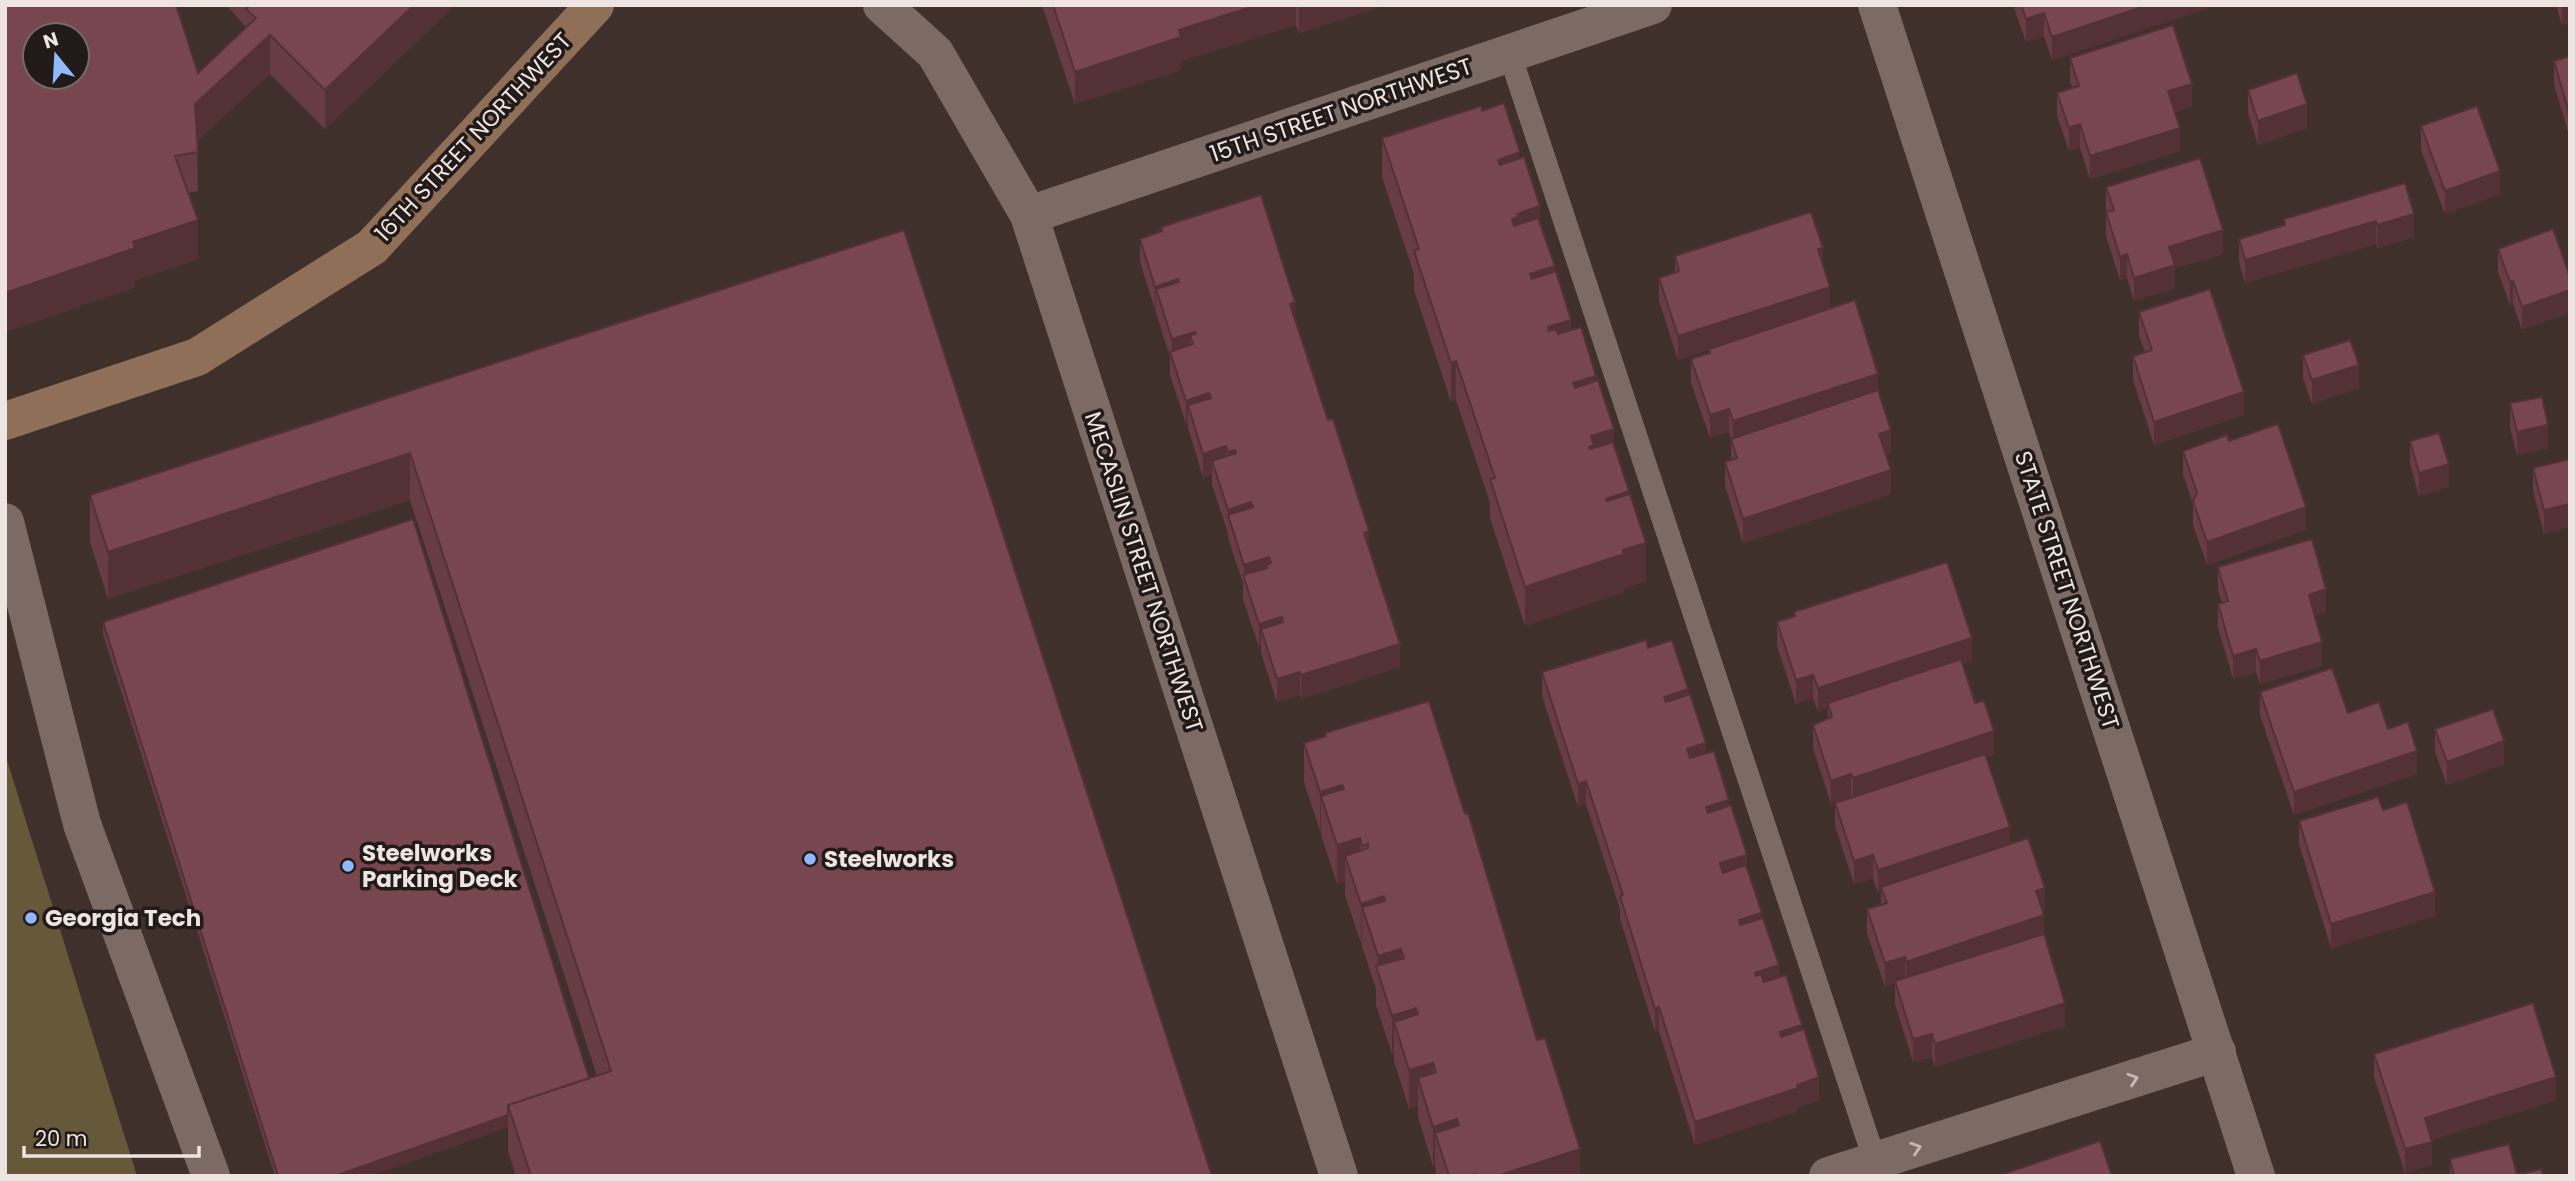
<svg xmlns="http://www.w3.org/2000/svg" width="2575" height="1181" viewBox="0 0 2575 1181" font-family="Poppins,sans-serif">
<rect width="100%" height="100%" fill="#40302c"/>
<polygon fill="#65593a" points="5,754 137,1176 5,1176"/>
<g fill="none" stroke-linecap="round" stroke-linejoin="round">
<polyline stroke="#7c6a65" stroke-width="23" points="1509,52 1875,1161"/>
<g stroke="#7c6a65" stroke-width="38">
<polyline points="882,5 935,53 1029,215 1339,1176"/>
<polyline points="1877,5 2256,1176"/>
<polyline points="1029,215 1653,5"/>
<polyline points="5,522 82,824 211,1176"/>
<polyline points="1828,1176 2217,1052"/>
</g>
<polyline stroke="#8f6f57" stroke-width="38" points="5,421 197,357 372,247 595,5"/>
</g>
<g fill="#673c44">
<polygon points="5,5 198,73 246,27 226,5 455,5 325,129 270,74 197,141 198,191 188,193 198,259 135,280 135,287 5,332"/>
<polygon points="1042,5 1385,5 1299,33 1296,25 1181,61 1181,70 1075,104"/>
<polygon points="2013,5 2208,5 2208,8 2052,60 2044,36 2026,42"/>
<polygon points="2556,5 2570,5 2562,25"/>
<polygon points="2570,56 2570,139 2554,84 2554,61"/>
<polygon points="2070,58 2192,107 2175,112 2180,151 2090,179 2080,148 2069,151 2057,116 2057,93 2073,88 2070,82"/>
<polygon points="2248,90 2307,128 2258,145 2248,113"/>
<polygon points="1482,111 1520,158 1571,330 1596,381 1614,445 1629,494 1646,581 1624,588 1624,592 1525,626 1490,518 1490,503 1456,400 1451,402 1414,290 1414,274 1382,177 1382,138"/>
<polygon points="2421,126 2500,194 2445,214 2421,150"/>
<polygon points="2405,183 2414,237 2377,248 2376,244 2245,283 2239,262 2239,239 2284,225 2284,219"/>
<polygon points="2106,187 2223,254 2175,268 2175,288 2134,301 2127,278 2120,280 2106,236"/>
<polygon points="1161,227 1295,318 1369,549 1400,667 1301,699 1300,695 1277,702 1261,653 1261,646 1259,647 1243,599 1243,583 1228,538 1228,533 1212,485 1212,474 1203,477 1188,428 1188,423 1186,424 1170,375 1170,357 1140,262 1140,239 1161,232"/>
<polygon points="2553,229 2522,330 2513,304 2510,305 2498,272 2498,249"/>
<polygon points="904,230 1212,1176 516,1176 508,1151 508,1127 370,1176 275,1176 103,634 103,622 589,1078 597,1076 410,500 108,599 90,542 90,495"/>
<polygon points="1675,256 1823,266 1830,309 1878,392 1891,453 1886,455 1891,494 1743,543 1725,486 1725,462 1731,460 1731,439 1729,432 1710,438 1691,383 1691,359 1709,354 1709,349 1678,360 1659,301 1659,278 1675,272"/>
<polygon points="2139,312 2244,415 2154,445 2133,380 2133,356 2145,352 2139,336"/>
<polygon points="2303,355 2359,388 2312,404 2303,378"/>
<polygon points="2510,403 2548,448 2517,455 2510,427"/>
<polygon points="2229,441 2306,530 2207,565 2193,525 2193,504 2183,474 2183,451"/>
<polygon points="2410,441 2449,487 2419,496 2410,464"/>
<polygon points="2570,459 2570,527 2544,534 2533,491 2533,468"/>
<polygon points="2218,567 2326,612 2315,616 2322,666 2260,684 2256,672 2233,679 2218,627 2218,604 2222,603 2218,590"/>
<polygon points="1794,612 1972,661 1963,664 1994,754 1986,757 2010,844 2045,911 2043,912 2044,936 2065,1026 1935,1067 1932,1057 1913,1062 1895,1004 1895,983 1885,987 1867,933 1867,909 1881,905 1881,892 1878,893 1873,878 1854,884 1835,826 1835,803 1852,797 1831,804 1813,748 1813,725 1828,719 1828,708 1818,712 1813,698 1796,704 1777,646 1777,622 1794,617"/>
<polygon points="1648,648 1688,695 1706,753 1729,806 1779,978 1802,1030 1819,1100 1798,1107 1798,1111 1695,1145 1659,1031 1655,1032 1620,919 1620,909 1586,804 1578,807 1542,696 1542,672"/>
<polygon points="2260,692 2348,713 2388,729 2417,774 2294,815 2260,715"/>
<polygon points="2435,729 2504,764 2447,785 2435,752"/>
<polygon points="1325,733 1537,1040 1580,1176 1436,1176 1435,1165 1433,1166 1418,1117 1418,1106 1409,1109 1394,1061 1394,1054 1392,1054 1376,1005 1376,989 1362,946 1362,942 1361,943 1345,895 1345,881 1337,884 1321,835 1321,830 1320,831 1304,782 1304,743 1325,736"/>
<polygon points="2383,810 2435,916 2331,948 2299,844 2299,821"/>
<polygon points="2374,1054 2556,1100 2431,1140 2432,1165 2405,1173 2374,1077"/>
<polygon points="2450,1159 2517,1175 2543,1176 2450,1176"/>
</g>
<g fill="#543137">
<polygon points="414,5 455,5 325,129 325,90"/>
<polygon points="1257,5 1296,5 1296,25 1181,61 1181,70 1075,104 1075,72 1179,30"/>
<polygon points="1299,5 1385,5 1299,33"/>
<polygon points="2148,5 2208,5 2208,8 2052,60 2052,37"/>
<polygon points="2562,5 2570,5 2570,23 2562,25"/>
<polygon points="2044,13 2044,36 2026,42 2026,19"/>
<polygon points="270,35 270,74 195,143 195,104"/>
<polygon points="2192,84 2192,107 2168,114 2168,91"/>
<polygon points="2307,104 2307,128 2258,145 2258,121"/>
<polygon points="2080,124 2080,148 2069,151 2069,128"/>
<polygon points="2180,128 2180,151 2090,179 2090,156"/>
<polygon points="1520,152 1520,191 1498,198 1498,160"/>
<polygon points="2500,171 2500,194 2445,214 2445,191"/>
<polygon points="1540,206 1540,245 1518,252 1512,219 1517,214"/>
<polygon points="2414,214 2414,237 2377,248 2377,225"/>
<polygon points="198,220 198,259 135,280 135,287 5,332 5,293 133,242"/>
<polygon points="2376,221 2376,244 2245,283 2245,260"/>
<polygon points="2223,230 2223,254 2175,268 2175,288 2134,301 2134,278 2169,247"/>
<polygon points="1823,248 1823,271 1818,249"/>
<polygon points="2127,254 2127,278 2120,280 2120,257"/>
<polygon points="1555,266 1555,305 1530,313 1530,274"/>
<polygon points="1178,279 1178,302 1156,289 1156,310 1155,310 1155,287"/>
<polygon points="2513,281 2513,304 2510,305 2510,282"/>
<polygon points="1830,287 1830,310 1678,360 1678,336"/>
<polygon points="2570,290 2570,313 2522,330 2522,307"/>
<polygon points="1295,302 1295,325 1290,304"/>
<polygon points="1571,320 1571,359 1548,366 1548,327"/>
<polygon points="1195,332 1195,355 1190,335 1190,356 1172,357 1172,339"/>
<polygon points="1456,361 1456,400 1451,402 1451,363"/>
<polygon points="2359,365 2359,388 2312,404 2312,380"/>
<polygon points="1878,374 1878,397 1733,444 1733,421"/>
<polygon points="1596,376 1596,414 1573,422 1573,383"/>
<polygon points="2244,392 2244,415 2154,445 2154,422"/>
<polygon points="1209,393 1209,416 1188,405 1188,423 1186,424 1186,401"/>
<polygon points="1729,409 1729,432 1710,438 1710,415"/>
<polygon points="2548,425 2548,448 2517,455 2517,432"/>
<polygon points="1614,429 1614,468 1594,474 1589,447 1591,436"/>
<polygon points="1891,430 1891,453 1879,457 1879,434"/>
<polygon points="1226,446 1226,470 1212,461 1212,474 1203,477 1203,454"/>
<polygon points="1235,450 1235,473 1228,475 1228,452"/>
<polygon points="410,453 410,500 108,599 108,552"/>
<polygon points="2449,464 2449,487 2419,496 2419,473"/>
<polygon points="1891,470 1891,494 1743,543 1743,519"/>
<polygon points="1629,491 1629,530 1606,537 1606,499"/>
<polygon points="1251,502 1251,526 1228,515 1228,533 1228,510"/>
<polygon points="2570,504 2570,527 2544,534 2544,510"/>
<polygon points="2306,507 2306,530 2207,565 2207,542"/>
<polygon points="1369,531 1369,554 1364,533"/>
<polygon points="1646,543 1646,581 1624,588 1624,592 1525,626 1525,587"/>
<polygon points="1269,557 1269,580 1266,565 1266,581 1244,580 1244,565"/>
<polygon points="2326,589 2326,612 2309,618 2309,595"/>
<polygon points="1282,617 1282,640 1261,629 1261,646 1259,647 1259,624"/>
<polygon points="1972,638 1972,661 1829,708 1828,703 1828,708 1818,712 1818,688"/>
<polygon points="2322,642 2322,666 2260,684 2260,661"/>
<polygon points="1400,644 1400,667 1301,699 1301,675"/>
<polygon points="2256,649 2256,672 2233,679 2233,656"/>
<polygon points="1300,672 1300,695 1277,702 1277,679"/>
<polygon points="1813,675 1813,698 1796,704 1796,680"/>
<polygon points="1688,689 1688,712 1664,720 1664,697"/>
<polygon points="1994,731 1994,754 1853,801 1853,778"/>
<polygon points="2504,741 2504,764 2447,785 2447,762"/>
<polygon points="1706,743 1706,766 1687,772 1687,749"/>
<polygon points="2417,751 2417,774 2294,815 2294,792"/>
<polygon points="1851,774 1851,797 1831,804 1831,781"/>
<polygon points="1586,781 1586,804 1578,807 1578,784"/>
<polygon points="1342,785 1342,823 1321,796 1321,830 1320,831 1320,792"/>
<polygon points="1729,800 1729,823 1706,830 1706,807"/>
<polygon points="2010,827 2010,850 1881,887 1881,892 1878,893 1878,870"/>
<polygon points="1360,838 1360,877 1345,856 1345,881 1337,884 1337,845"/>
<polygon points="1747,855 1747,878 1720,887 1720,863"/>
<polygon points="1873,855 1873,878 1854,884 1854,861"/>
<polygon points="2045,888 2045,911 2036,914 2036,891"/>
<polygon points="2435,892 2435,916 2331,948 2331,924"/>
<polygon points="1384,896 1384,935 1362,907 1362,942 1361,943 1361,904"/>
<polygon points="1762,913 1762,936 1739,944 1739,920"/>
<polygon points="2044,915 2044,938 1906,985 1906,962"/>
<polygon points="1401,949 1401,987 1378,972 1378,956"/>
<polygon points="1905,957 1905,980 1895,981 1895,983 1885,987 1885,963"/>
<polygon points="1779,965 1779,989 1755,996 1755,973"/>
<polygon points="2065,1003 2065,1026 1935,1067 1935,1044"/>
<polygon points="1659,1007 1659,1031 1655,1032 1655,1009"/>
<polygon points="1416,1008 1416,1047 1394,1022 1394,1054 1392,1054 1392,1016"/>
<polygon points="1802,1025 1802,1048 1780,1055 1780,1032"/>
<polygon points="1932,1034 1932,1057 1913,1062 1913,1039"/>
<polygon points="1433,1063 1433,1102 1418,1078 1418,1106 1409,1109 1409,1070"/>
<polygon points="1819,1077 1819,1100 1798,1107 1798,1111 1695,1145 1695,1122"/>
<polygon points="2556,1077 2556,1100 2425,1142 2425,1118"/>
<polygon points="508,1115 508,1127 370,1176 335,1176"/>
<polygon points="1457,1119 1457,1158 1435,1133 1435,1165 1433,1166 1433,1127"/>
<polygon points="2432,1142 2432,1165 2405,1173 2405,1149"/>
<polygon points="1580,1149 1580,1176 1497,1176"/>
</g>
<g fill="#78464f" stroke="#543137" stroke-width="2" fill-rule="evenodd">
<path d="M 5,5 L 176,5 L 198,73 L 256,18 L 246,9 L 250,5 L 414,5 L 325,90 L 270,35 L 195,104 L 198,152 L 175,156 L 198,220 L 133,242 L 135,248 L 5,293 ZM 35,35 L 77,35 L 77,77 L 35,77 Z"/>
<polygon points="1053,5 1257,5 1179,30 1181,37 1075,72"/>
<polygon points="2021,5 2148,5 2052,37 2044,13 2026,19"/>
<polygon points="2173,25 2192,84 2168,91 2180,128 2090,156 2080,124 2069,128 2057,93 2079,86 2070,58"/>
<polygon points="2570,56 2570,116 2554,61"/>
<polygon points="2297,73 2307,104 2258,121 2248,90"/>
<polygon points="1504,103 1520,152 1498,160 1500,165 1524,157 1540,206 1517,214 1518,217 1512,219 1514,226 1538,218 1555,266 1530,274 1532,279 1556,271 1571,320 1548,327 1549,331 1556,329 1558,334 1581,327 1596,376 1573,383 1575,388 1598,380 1614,429 1591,436 1594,446 1589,447 1590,449 1613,442 1629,491 1606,499 1607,501 1630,494 1646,543 1623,550 1624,554 1525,587 1490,479 1495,478 1456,361 1451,363 1414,251 1419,249 1382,138 1481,106 1482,111"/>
<polygon points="2477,106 2500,171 2445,191 2421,126"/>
<polygon points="2200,158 2223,230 2169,247 2175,265 2134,278 2127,254 2120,257 2106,212 2114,210 2106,187"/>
<polygon points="2405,183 2414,214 2377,225 2376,221 2245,260 2239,239 2285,225 2284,219"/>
<polygon points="1261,195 1295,302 1290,304 1328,420 1333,419 1369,531 1364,533 1400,644 1301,675 1300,672 1277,679 1261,629 1283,622 1282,617 1259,624 1243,575 1267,568 1266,565 1271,563 1269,557 1244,565 1228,515 1253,507 1251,502 1228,510 1212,461 1236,453 1235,450 1228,452 1226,446 1203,454 1188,405 1211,398 1209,393 1186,401 1170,352 1193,344 1190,335 1196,334 1195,332 1172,339 1156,289 1179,282 1178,279 1155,287 1140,239 1162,231 1161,227"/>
<polygon points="1811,212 1823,248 1818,249 1830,287 1678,336 1659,278 1679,271 1675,256"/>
<polygon points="2553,229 2570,277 2570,290 2522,307 2513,281 2510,282 2498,249"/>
<polygon points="904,230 1212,1176 531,1176 508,1105 611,1071 410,453 108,552 90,495"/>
<polygon points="2210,289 2244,392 2154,422 2133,356 2152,350 2139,312"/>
<polygon points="1855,300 1878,374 1733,421 1729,409 1710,415 1691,359 1710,353 1709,349"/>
<polygon points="2350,340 2359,365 2312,380 2303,355"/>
<polygon points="1878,390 1891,430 1879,434 1891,470 1743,519 1725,462 1737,458 1731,439"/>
<polygon points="2542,397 2548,425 2517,432 2510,403"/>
<polygon points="2278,424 2306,507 2207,542 2193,501 2197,493 2183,451 2227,435 2229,441"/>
<polygon points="2439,433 2449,464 2419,473 2410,441"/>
<polygon points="2570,459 2570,504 2544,510 2533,468"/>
<polygon points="413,519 589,1078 508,1105 508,1115 335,1176 278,1176 103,622"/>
<polygon points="2312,539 2326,589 2309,595 2322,642 2260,661 2256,649 2233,656 2218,604 2228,601 2218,567"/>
<polygon points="1947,562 1972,638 1818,688 1813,675 1796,680 1777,622 1795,616 1794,612"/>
<polygon points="1646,640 1648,648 1672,640 1688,689 1664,697 1666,702 1690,694 1706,743 1687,749 1690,758 1714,751 1729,800 1706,807 1708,813 1731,805 1747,855 1720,863 1723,873 1746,865 1762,913 1739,920 1740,925 1763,918 1779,965 1755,973 1756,976 1761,974 1764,982 1786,975 1802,1025 1780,1032 1781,1037 1804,1029 1819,1077 1797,1085 1798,1088 1695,1122 1659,1007 1655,1009 1620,896 1623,895 1586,781 1578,784 1542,672"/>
<polygon points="1961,659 1975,703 1984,701 1994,731 1853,778 1851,774 1831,781 1813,725 1832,717 1828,703"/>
<polygon points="2332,668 2348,713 2379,702 2388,729 2408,722 2417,751 2294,792 2260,692"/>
<polygon points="1429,701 1465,814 1468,813 1537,1040 1545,1038 1580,1149 1497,1176 1475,1176 1475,1174 1467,1176 1449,1176 1435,1133 1459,1125 1457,1119 1433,1127 1418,1078 1436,1072 1433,1063 1409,1070 1394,1022 1418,1014 1416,1008 1392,1016 1376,966 1404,958 1401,949 1378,956 1362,907 1385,901 1384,896 1361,904 1345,856 1368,848 1368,844 1362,846 1360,838 1337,845 1321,796 1344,789 1342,785 1320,792 1304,743 1326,736 1325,733"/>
<polygon points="2493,709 2504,741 2447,762 2435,729"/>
<polygon points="1985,754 2010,827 1878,870 1873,855 1854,861 1835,803"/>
<polygon points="2378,797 2383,810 2407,802 2435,892 2331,924 2299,821"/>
<polygon points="2028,838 2045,888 2036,891 2044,915 1906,962 1905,957 1885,963 1867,909 1887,903 1881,887"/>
<polygon points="2044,934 2065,1003 1935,1044 1932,1034 1913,1039 1895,981"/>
<polygon points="2533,1003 2556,1077 2425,1118 2432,1142 2405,1149 2374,1054"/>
<polygon points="2100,1141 2112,1176 2004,1176 2003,1174"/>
<polygon points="2509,1144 2517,1175 2541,1169 2543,1176 2454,1176 2450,1159"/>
</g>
<defs><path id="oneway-chevron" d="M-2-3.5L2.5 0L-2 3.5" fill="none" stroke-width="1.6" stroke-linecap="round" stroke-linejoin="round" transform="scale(1.75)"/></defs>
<g stroke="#c6b9b6">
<use href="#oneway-chevron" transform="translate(2133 1079) rotate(-18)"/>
<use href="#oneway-chevron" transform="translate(1916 1148) rotate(-18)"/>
</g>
<g fill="#8fb8fd" stroke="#211a18" stroke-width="2.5">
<circle cx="810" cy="859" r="7"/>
<circle cx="348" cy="866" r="7"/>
<circle cx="31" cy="918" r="7"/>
</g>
<g text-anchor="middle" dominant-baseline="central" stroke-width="7" stroke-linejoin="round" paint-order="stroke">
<g font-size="23" fill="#eee4e1" stroke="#211a18">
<text transform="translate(1341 110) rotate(-19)">15TH STREET NORTHWEST</text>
<text transform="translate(473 137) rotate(-47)">16TH STREET NORTHWEST</text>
<text transform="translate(1144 572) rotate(72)">MECASLIN STREET NORTHWEST</text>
<text transform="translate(2067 590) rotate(72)">STATE STREET NORTHWEST</text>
</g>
<g font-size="23" font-weight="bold" fill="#eee4e1" stroke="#211a18" text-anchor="start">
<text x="362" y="853">Steelworks<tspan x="362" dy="26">Parking Deck</tspan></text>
<text x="824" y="859">Steelworks</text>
<text x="45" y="918">Georgia Tech</text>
</g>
</g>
<rect width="2575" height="1181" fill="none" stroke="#eee4e1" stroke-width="14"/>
<g transform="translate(56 56) rotate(342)"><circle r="33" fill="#211a18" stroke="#736b68" stroke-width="2"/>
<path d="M0-5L12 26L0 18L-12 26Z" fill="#8fb8fd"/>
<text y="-10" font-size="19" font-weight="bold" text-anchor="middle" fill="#eee4e1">N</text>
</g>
<path d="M24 1146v10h175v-10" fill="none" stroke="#eee4e1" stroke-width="3.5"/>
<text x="35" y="1146" font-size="21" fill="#eee4e1" stroke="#211a18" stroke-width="5" paint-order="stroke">20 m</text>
</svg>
